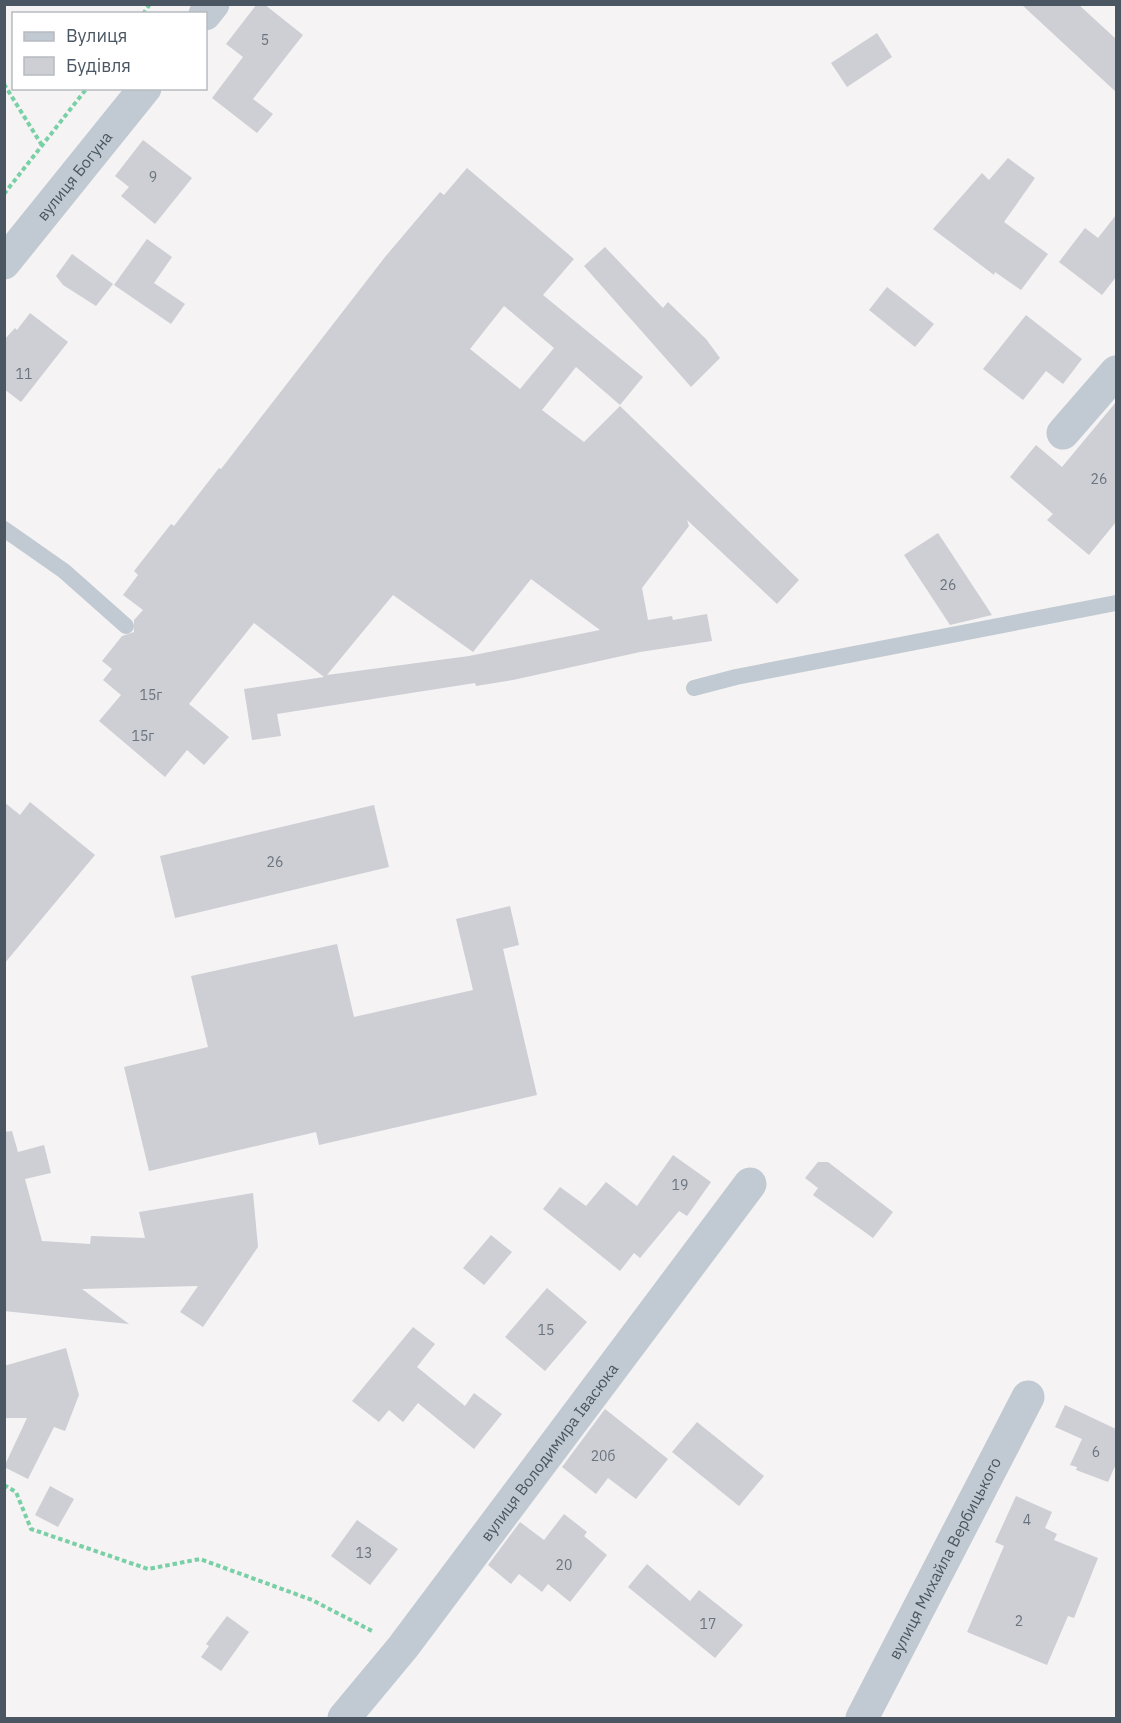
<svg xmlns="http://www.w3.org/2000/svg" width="1121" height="1723" viewBox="0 0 1121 1723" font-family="'IBM Plex Sans',sans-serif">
<rect width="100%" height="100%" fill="#f5f3f3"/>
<g fill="#cdcfd5" fill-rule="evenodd">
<polygon points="257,4 264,4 303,35 253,99 273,114 257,133 212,98 243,57 226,44"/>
<polygon points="1021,4 1078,4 1116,39 1116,92"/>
<polygon points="877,33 892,57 847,87 831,63"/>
<polygon points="143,140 192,178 155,224 121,196 129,187 115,176"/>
<polygon points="1008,158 1035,178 1004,222 1048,254 1021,290 995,272 994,275 933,229 982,173 989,180"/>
<path d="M 467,168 L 574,259 L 543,295 L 643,377 L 620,405 L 576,367 L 542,410 L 584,442 L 620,406 L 799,580 L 777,604 L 687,520 L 689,526 L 642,588 L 648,620 L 672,616 L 673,620 L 707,614 L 712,641 L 640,652 L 513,680 L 476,686 L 475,683 L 277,714 L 281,736 L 252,740 L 244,689 L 324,677 L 254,623 L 189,704 L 229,737 L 204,765 L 187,750 L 165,777 L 99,721 L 121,695 L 103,680 L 112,669 L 102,661 L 122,636 L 134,632 L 134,620 L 143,610 L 123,595 L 138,575 L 134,571 L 171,524 L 174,526 L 219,468 L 221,469 L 385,257 L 440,192 L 444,195 ZM 504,306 L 554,348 L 520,389 L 470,349 ZM 531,579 L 600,630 L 469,656 L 327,675 L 393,595 L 473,652 Z"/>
<polygon points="1116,215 1116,277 1102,295 1059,262 1085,228 1098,238"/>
<polygon points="147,239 172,257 154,283 185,304 171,324 114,285"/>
<polygon points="605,247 663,308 668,302 706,339 720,358 691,387 584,266"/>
<polygon points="72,254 113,284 96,306 63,285 56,276"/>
<polygon points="887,287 934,324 915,347 869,310"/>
<polygon points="30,313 68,342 21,402 4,389 4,340 15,328 17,330"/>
<polygon points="1026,315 1082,359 1063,384 1046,371 1023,400 983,369"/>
<polygon points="1116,402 1116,522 1089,555 1047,520 1053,514 1010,477 1036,445 1062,467"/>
<polygon points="938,533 992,615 950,625 904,555"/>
<polygon points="4,802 20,815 30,802 95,855 4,964"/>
<polygon points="374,805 389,867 175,918 160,856"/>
<polygon points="510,906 519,945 503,949 537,1095 319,1145 316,1132 149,1171 124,1067 208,1047 191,976 337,944 354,1017 473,990 456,919"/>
<polygon points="12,1131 18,1152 44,1145 51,1173 25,1179 42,1241 90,1244 91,1236 145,1238 139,1212 253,1193 258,1247 203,1327 180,1312 198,1286 82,1289 129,1324 4,1311 4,1132"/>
<polygon points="673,1155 711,1182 687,1216 679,1211 640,1258 634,1253 620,1271 543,1209 560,1187 586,1206 606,1182 637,1206"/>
<polygon points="818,1162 828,1162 893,1212 873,1238 813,1195 818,1188 805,1178"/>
<polygon points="491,1235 512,1252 484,1285 463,1268"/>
<polygon points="547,1288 587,1322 545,1371 505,1337"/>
<polygon points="413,1327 435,1344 417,1367 465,1406 474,1393 502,1414 474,1449 418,1403 403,1422 389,1410 379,1422 352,1401"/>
<polygon points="66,1348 79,1395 65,1431 54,1427 28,1479 4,1467 27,1418 4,1418 4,1366"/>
<polygon points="1065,1405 1116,1429 1116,1464 1108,1482 1076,1470 1077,1467 1070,1465 1082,1439 1055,1427"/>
<polygon points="605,1409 668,1459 636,1499 608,1478 596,1494 562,1467"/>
<polygon points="697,1422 764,1476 739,1506 672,1452"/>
<polygon points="50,1486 74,1499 58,1527 35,1515"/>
<polygon points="1016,1496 1052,1512 1045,1528 1057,1534 1054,1540 1098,1558 1074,1618 1068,1616 1047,1665 967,1632 1004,1546 995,1542"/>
<polygon points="564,1514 587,1532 584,1536 607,1555 570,1602 548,1584 542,1592 519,1574 511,1584 488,1565 520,1522 544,1540"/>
<polygon points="357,1520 398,1549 370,1585 331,1556"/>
<polygon points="647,1564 690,1601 699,1590 743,1625 715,1658 628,1587"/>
<polygon points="227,1616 249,1632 221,1671 201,1657 209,1646 206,1644"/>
</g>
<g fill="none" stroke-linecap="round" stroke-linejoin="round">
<g stroke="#7ad0a6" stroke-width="4" stroke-dasharray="4.5 3" stroke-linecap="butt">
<polyline points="143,14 150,4"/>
<polyline points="4,84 43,147"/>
<polyline points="4,194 87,88"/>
<polyline points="4,1485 16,1492 31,1529 148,1569 200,1559 312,1600 374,1632"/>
</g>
<g stroke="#c1cad2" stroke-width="16">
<polyline points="4,529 64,571 126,626"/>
<polyline points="694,688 736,677 1116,603"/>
</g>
<g stroke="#c1cad2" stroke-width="33">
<polyline points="205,14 213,4"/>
<path id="s1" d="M 4,263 L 145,88"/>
<polyline points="1063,433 1116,372"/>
<path id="s2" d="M 344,1718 L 403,1647 L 750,1184"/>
<path id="s3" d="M 862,1718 L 1028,1397"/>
</g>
</g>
<g text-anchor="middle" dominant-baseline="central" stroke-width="5" stroke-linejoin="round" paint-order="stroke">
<g font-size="14" fill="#6b747e">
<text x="265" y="40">5</text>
<text x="153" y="177">9</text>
<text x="24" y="374">11</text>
<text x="1099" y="479">26</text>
<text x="948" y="585">26</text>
<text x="151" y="695">15г</text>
<text x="143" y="736">15г</text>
<text x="275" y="862">26</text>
<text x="680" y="1185">19</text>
<text x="546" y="1330">15</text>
<text x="1096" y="1452">6</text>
<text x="603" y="1456">20б</text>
<text x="1027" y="1520">4</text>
<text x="364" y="1553">13</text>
<text x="564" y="1565">20</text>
<text x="1019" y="1621">2</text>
<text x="708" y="1624">17</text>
</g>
<g font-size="16" fill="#4a5661" stroke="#fff">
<text stroke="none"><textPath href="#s1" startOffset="112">вулиця Богуна</textPath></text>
<text stroke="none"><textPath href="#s2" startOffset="336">вулиця Володимира Івасюка</textPath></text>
<text stroke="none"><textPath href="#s3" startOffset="180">вулиця Михайла Вербицького</textPath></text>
</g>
</g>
<rect width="1121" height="1723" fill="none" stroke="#4a5661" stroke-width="12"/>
<rect x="12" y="12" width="195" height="78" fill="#ffffff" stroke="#b7bbc0" stroke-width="1.5"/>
<rect x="24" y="32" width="30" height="9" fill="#c1cad2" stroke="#b7bbc0" stroke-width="1.5"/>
<text x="66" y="42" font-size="18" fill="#4a5661">Вулиця</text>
<rect x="24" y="57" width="30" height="18" fill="#cdcfd5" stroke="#b7bbc0" stroke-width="1.5"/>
<text x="66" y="72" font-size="18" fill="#4a5661">Будівля</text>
</svg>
